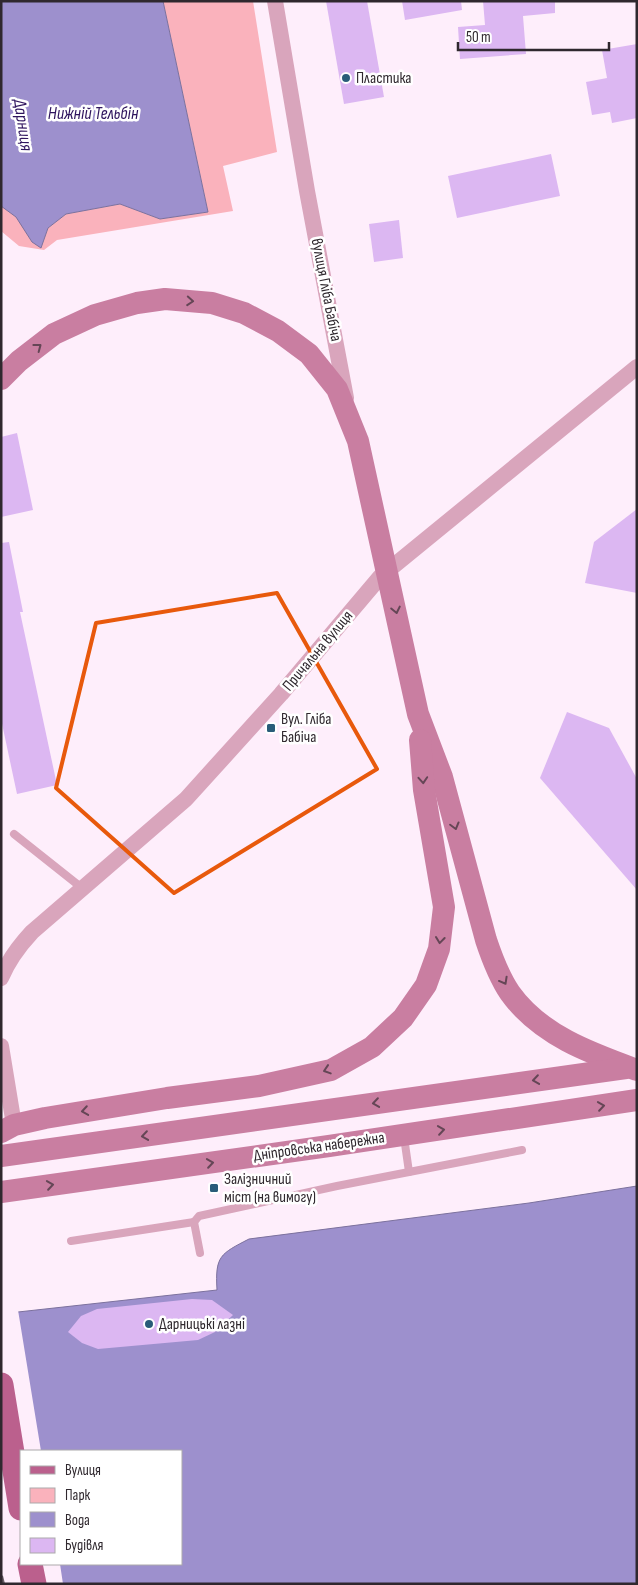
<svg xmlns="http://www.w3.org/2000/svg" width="638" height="1585" viewBox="0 0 638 1585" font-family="'Sofia Sans Condensed',sans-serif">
<rect width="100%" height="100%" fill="#feeefb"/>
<polygon fill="#fab2bc" points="163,1 253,1 277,152 223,166 233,211 57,240 44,250 19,246 1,231 1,206 17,217 32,242 41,247 48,228 66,214 120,204 160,219 208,212"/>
<g fill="#9d90cd" stroke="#7c719d" fill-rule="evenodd">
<polygon points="1,1 163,1 208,212 160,219 120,204 66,214 48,228 41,248 32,242 16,217 1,206"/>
<path d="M 637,1186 L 637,1584 L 1,1584 L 9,1313 L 217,1290 C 215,1256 220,1254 249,1239 L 529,1203 ZM 21,1451 L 181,1451 L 181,1564 L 21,1564 Z"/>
</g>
<polygon fill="#feeefb" points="1,1310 18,1310 41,1451 21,1451 21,1564 60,1564 63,1584 1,1584"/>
<g fill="#dcb7f2">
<polygon points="326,1 367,1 384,97 344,104"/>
<polygon points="402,1 461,1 462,10 405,20"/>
<polygon points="483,1 555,1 555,13 523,16 526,54 460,59 458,27 485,25"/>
<polygon points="637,44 637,118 612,123 610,112 592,115 586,82 607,78 602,50"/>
<polygon points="551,154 560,196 457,218 448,176"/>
<polygon points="399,220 403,258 374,262 369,224"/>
<polygon points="17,433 33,510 1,517 1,437"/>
<polygon points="637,509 637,593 585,583 594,542"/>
<polygon points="9,542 23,612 20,612 57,785 17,794 1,719 1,543"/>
<polygon points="567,712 609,728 637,779 637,890 540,778"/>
<polygon points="192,1299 212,1300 233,1315 215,1332 198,1340 98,1349 82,1343 68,1332 81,1316 97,1309"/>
</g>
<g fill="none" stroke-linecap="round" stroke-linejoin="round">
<g stroke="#d9a5bc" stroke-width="8">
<polyline points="14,834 82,888"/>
<polyline points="404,1137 409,1172"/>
<polyline points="194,1222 200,1253"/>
<polyline points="71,1241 194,1222 199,1216 337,1186 522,1150"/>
</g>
<g stroke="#d9a5bc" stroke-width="16">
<polyline points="275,1 307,191 346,398"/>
<path d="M 1,978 C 8,961 19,946 32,932 L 186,799 L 281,694 L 380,577 L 637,367"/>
<polyline points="1,1046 14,1125"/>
</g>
<g stroke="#c97ea1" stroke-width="22">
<path d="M 1,379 L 19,361 L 54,334 L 95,315 L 137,303 L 165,299 L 212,303 L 244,313 L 278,331 L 309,354 L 337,389 L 358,441 L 418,714 L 442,777 L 486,940 C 492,958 499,977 510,993 C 540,1035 590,1053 637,1070"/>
<polyline points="1,1132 14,1125 45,1118 167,1098 259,1086 331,1070 372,1047 403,1018 426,985 439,949 444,907 424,790 420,740"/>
<polyline points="1,1156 626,1068"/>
<polyline points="1,1192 329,1146 637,1100"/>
</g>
<g stroke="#bb608d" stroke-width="25">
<polyline points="1,1385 21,1508"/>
<polyline points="30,1564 34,1584"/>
</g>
<polyline stroke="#6a6068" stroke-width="4" stroke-dasharray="10 5" stroke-linecap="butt" points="1,1576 3,1584"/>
</g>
<defs><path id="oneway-chevron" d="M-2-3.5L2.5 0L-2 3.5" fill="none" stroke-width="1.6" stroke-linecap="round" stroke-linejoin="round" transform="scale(1.25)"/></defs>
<g stroke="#654656">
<use href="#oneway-chevron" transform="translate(190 301) rotate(4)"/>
<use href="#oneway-chevron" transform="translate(38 347) rotate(-37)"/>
<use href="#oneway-chevron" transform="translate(396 610) rotate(78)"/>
<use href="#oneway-chevron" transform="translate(423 780) rotate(86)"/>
<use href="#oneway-chevron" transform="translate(455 826) rotate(75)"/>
<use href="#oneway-chevron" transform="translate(440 940) rotate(97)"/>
<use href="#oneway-chevron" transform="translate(504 981) rotate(61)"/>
<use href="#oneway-chevron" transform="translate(327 1070) rotate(162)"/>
<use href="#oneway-chevron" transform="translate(536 1080) rotate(172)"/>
<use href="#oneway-chevron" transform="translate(376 1103) rotate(172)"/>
<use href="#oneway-chevron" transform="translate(601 1106) rotate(-8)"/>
<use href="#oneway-chevron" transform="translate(85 1111) rotate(171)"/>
<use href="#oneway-chevron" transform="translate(441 1130) rotate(-8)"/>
<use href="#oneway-chevron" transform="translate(145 1136) rotate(172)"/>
<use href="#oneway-chevron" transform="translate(210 1163) rotate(-8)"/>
<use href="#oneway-chevron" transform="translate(50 1185) rotate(-8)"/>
</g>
<path fill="none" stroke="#e8590c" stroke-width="4" stroke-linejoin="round" d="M 277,593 L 377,769 L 174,893 L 56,788 L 96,623 Z"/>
<g fill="#295c79" stroke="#fff" stroke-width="2">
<circle cx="346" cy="78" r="5"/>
<rect x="266" y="723" width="10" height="10" rx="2.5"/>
<rect x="209" y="1183" width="10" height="10" rx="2.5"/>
<circle cx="149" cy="1324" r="5"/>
</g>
<g text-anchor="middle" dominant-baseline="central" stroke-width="5" stroke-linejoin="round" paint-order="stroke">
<g font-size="16" fill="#2f282e" stroke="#fff" text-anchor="start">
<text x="356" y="78">Пластика</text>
<text x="281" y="719">Вул. Гліба<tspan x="281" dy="18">Бабіча</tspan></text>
<text x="224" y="1179">Залізничний<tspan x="224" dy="18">міст (на вимогу)</tspan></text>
<text x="159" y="1324">Дарницькі лазні</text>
</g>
<g font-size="16" fill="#2f282e" stroke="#fff">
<text transform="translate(326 290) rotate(79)">вулиця Гліба Бабіча</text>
<text transform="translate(318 651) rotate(-50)">Причальна вулиця</text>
<text transform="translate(319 1147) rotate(-8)">Дніпровська набережна</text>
</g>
<g font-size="18" font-style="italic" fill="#2f155e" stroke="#fff">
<text x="93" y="113">Нижній Тельбін</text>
<text transform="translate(23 125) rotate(82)">Дарниця</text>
</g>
</g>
<rect width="638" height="1585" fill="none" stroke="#2f282e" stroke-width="5"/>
<rect x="20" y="1450" width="162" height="115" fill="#ffffff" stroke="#aca9ab"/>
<rect x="30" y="1466" width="25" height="8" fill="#bb608d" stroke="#aca9ab"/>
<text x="65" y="1475" font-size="15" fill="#2f282e">Вулиця</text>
<rect x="30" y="1488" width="25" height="15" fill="#fab2bc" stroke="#aca9ab"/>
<text x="65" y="1500" font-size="15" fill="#2f282e">Парк</text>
<rect x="30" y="1512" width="25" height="15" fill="#9d90cd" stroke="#aca9ab"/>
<text x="65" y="1525" font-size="15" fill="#2f282e">Вода</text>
<rect x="30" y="1538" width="25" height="15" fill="#dcb7f2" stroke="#aca9ab"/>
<text x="65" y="1550" font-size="15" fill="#2f282e">Будівля</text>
<path d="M458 42v8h151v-8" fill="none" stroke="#2f282e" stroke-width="2.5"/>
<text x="466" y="42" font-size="15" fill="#2f282e" stroke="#ffffff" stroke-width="4" paint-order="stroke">50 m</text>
</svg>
